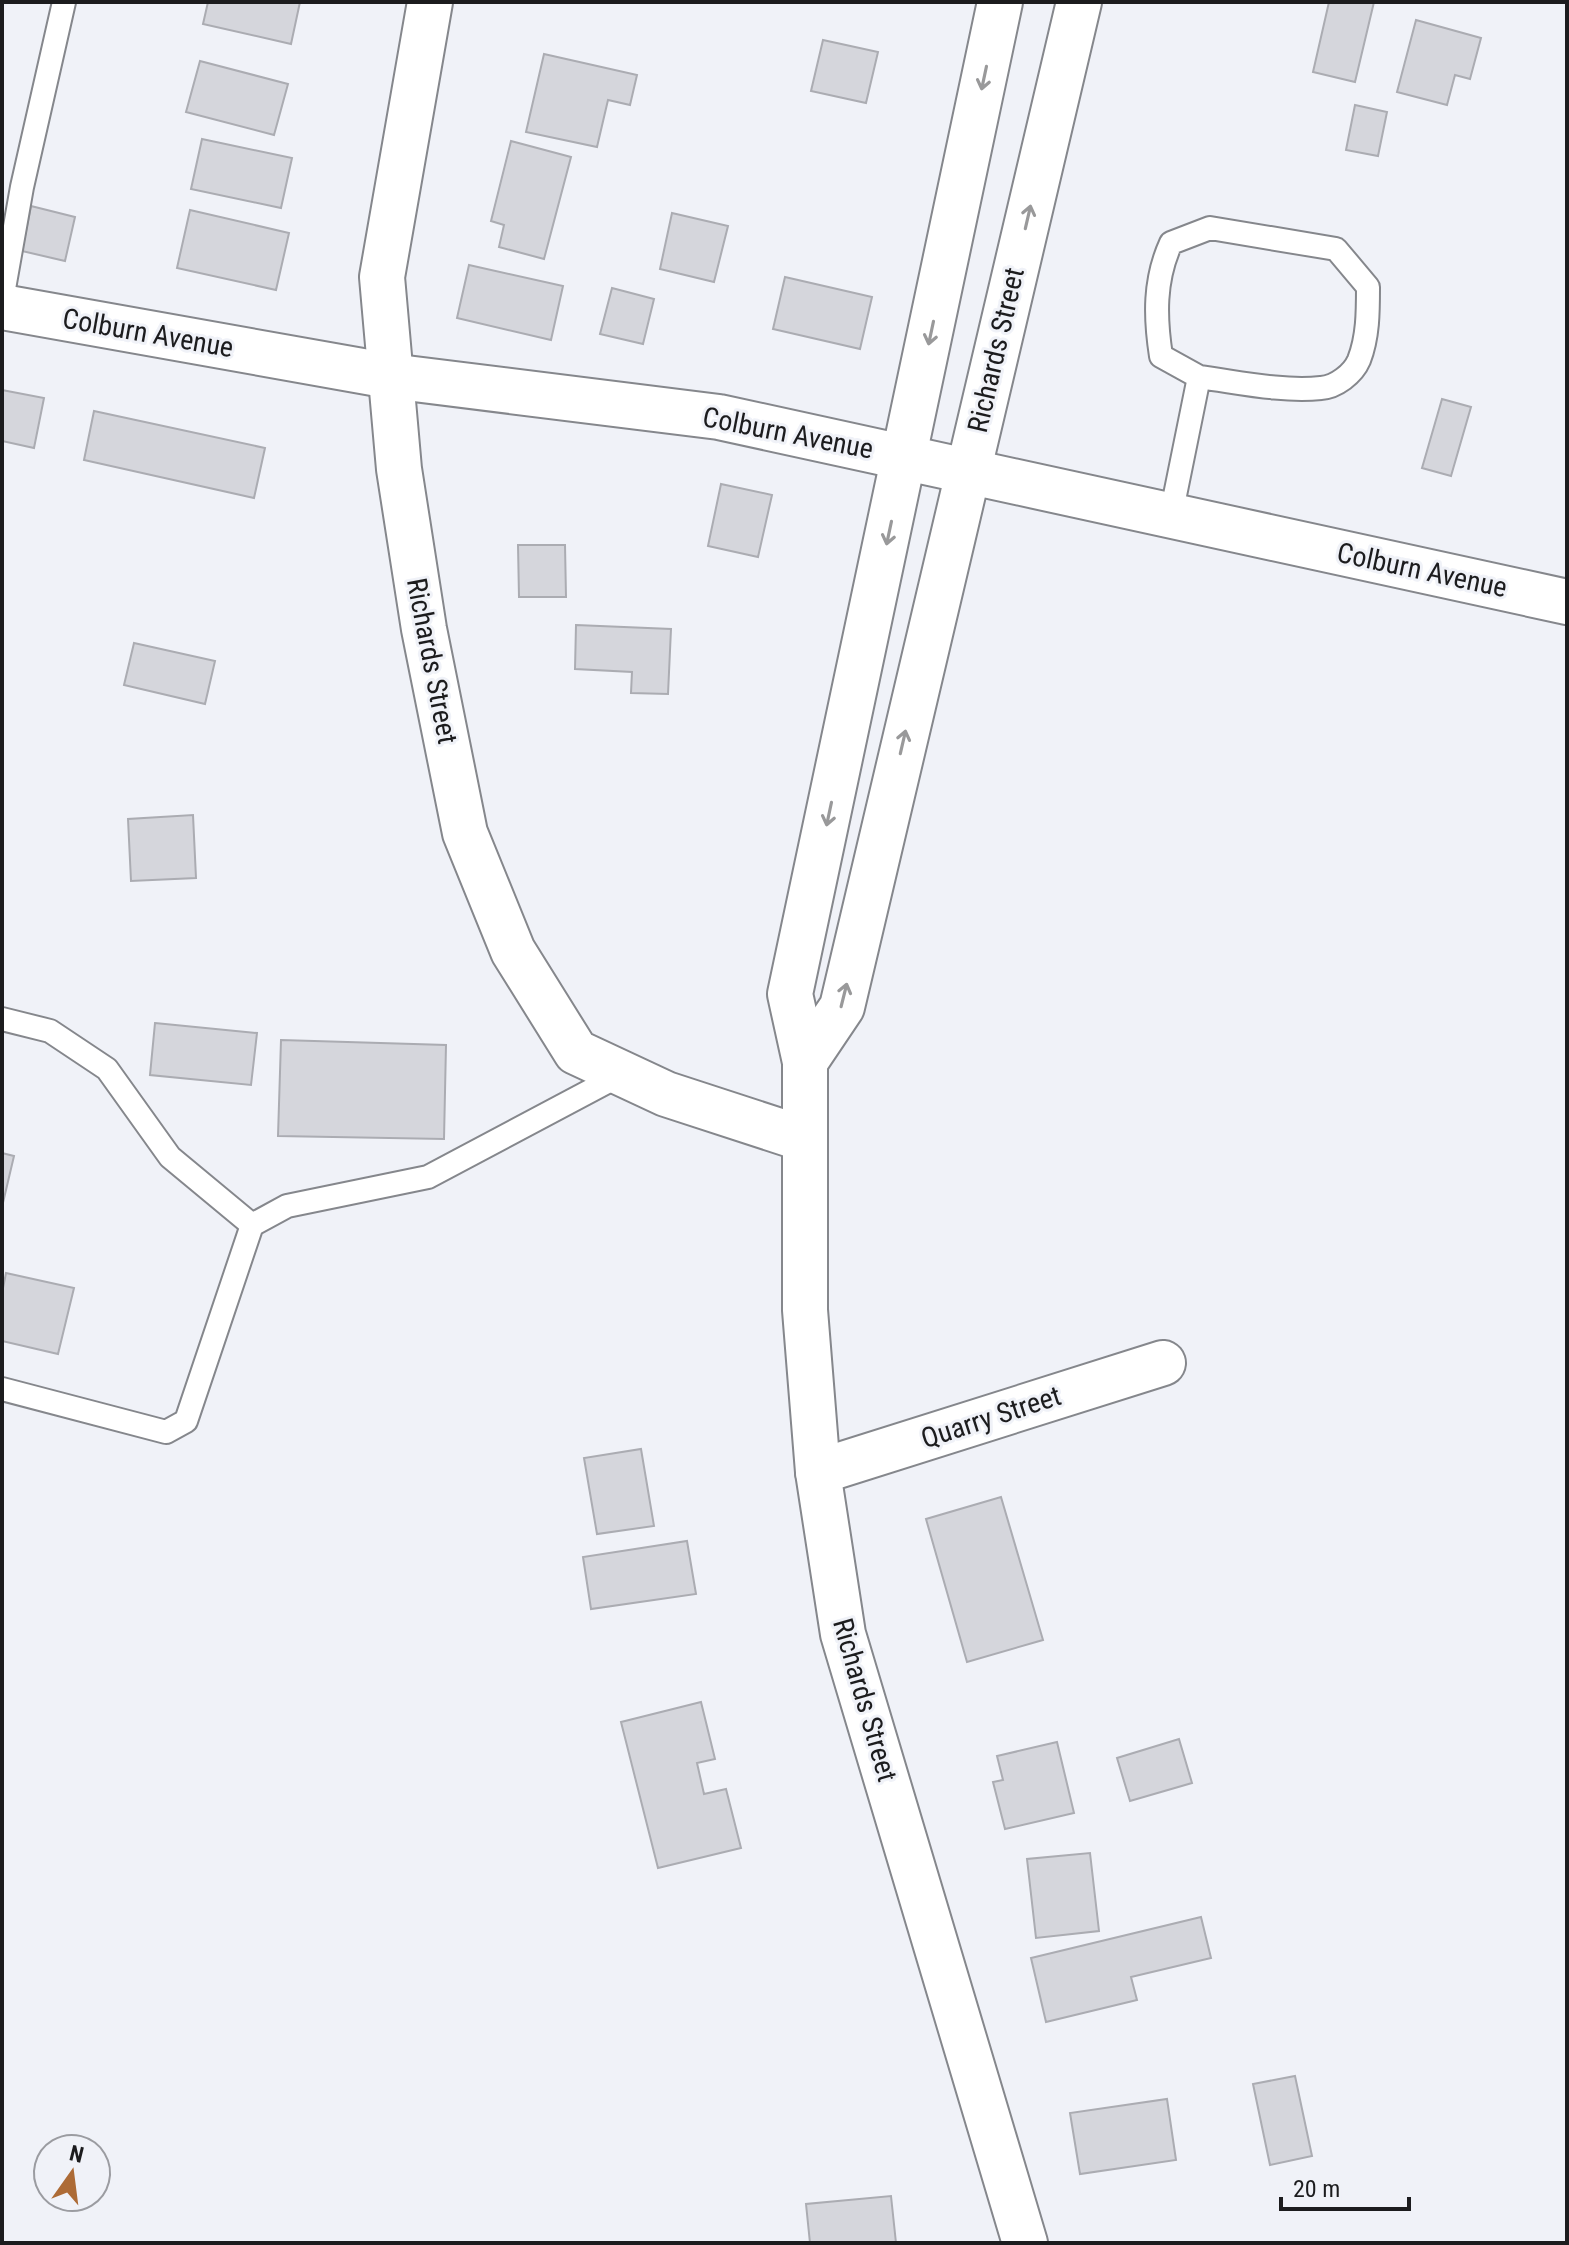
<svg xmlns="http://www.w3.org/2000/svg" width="1569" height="2245" viewBox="0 0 1569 2245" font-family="'Roboto Condensed',sans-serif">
<rect width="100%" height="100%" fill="#f0f2f8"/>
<g fill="#d5d6dc" stroke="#abacb2" stroke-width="2">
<polygon points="208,2 300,2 291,44 203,24"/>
<polygon points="1329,2 1374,2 1355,82 1313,72"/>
<polygon points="1416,20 1481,38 1470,79 1455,75 1447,105 1397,92"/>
<polygon points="823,40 878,52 866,103 811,91"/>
<polygon points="544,54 637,75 630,105 608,100 597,147 526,132"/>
<polygon points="200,61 288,84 274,135 186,112"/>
<polygon points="1355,105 1387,112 1378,156 1346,150"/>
<polygon points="202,139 292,158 281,208 191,189"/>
<polygon points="511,141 571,157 544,259 499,247 504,225 491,221"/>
<polygon points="31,206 75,217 65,261 22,251"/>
<polygon points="190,210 289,233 276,290 177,268"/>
<polygon points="672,213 728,226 714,282 660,269"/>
<polygon points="469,265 563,286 551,340 457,318"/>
<polygon points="785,277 872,297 860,349 773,329"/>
<polygon points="612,288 654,299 643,344 600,334"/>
<polygon points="2,390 44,398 34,448 2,441"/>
<polygon points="1442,399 1471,407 1451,476 1422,468"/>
<polygon points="94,411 265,448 254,498 84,460"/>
<polygon points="721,484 772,495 758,557 708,546"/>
<polygon points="518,545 565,545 566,597 519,597"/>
<polygon points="576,625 671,629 668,694 631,693 632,672 575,669"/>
<polygon points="134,643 215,661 205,704 124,685"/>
<polygon points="193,815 196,878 131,881 128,819"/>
<polygon points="155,1023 257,1033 251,1085 150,1075"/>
<polygon points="281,1040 446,1045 444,1139 278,1136"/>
<polygon points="2,1153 14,1156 2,1207"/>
<polygon points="6,1273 74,1288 58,1354 2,1341 2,1293"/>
<polygon points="641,1449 654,1526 597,1534 584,1458"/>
<polygon points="1001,1497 1043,1640 967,1662 926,1519"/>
<polygon points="687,1541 696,1594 591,1609 583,1557"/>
<polygon points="701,1702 715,1759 697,1763 704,1794 726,1789 741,1848 658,1868 621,1722"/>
<polygon points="1179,1739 1192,1783 1130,1801 1117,1758"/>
<polygon points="1057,1742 1074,1813 1005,1829 993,1782 1003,1780 997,1756"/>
<polygon points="1090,1853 1099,1931 1036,1938 1027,1859"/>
<polygon points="1201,1917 1211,1958 1131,1977 1137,2000 1046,2022 1031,1958"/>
<polygon points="1295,2076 1312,2156 1270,2165 1253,2084"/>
<polygon points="1167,2099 1176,2160 1080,2174 1070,2113"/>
<polygon points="891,2196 896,2243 810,2243 806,2204"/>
</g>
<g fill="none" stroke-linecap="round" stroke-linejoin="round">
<defs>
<g id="service">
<polyline points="2,300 22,187 64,2"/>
<path d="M 1171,515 L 1199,377 L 1161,356 C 1155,317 1154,280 1171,243 L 1210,228 L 1336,249 L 1368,287 C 1368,312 1368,337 1359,360 C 1353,374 1336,387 1321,388 C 1281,392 1238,382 1199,377"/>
<polyline points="2,1019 50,1031 107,1069 170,1157 252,1225"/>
<polyline points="2,1389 166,1432 186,1421 252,1225 287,1206 428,1177 622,1074"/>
</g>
<g id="minor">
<polyline points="430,2 382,277 399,469 424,629 465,833 513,951 576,1052 666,1094 804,1139"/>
<polyline points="2,307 390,376 719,417 1567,602"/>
<polyline points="818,1472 1163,1363"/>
</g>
<g id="tertiary">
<polyline points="1000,2 790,994 805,1062 805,1310 818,1472 843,1634 1025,2243"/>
<polyline points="805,1062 842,1007 1079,2"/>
</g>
</defs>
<use href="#service" stroke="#85878c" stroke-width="26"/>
<use href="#minor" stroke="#85878c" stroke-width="48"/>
<use href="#tertiary" stroke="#85878c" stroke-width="48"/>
<use href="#service" stroke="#fff" stroke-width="22"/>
<use href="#minor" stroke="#fff" stroke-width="44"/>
<use href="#tertiary" stroke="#fff" stroke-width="44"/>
</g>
<defs><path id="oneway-shaft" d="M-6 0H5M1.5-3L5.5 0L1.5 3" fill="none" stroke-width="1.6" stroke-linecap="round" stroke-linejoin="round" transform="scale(2)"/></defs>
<g stroke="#99999a">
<use href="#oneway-shaft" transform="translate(984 78) rotate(102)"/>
<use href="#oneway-shaft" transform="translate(1028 217) rotate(-77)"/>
<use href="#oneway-shaft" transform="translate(931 333) rotate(102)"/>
<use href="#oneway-shaft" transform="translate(889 533) rotate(102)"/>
<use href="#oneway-shaft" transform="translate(903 742) rotate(-77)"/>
<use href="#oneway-shaft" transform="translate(829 814) rotate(102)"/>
<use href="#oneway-shaft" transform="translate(844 995) rotate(-76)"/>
</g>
<g text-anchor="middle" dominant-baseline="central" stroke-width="6" stroke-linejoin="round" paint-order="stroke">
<g font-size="28" fill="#1c1c1e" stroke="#f0f2f8">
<text transform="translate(148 333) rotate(10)">Colburn Avenue</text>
<text transform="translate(996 350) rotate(-77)">Richards Street</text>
<text transform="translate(788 433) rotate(11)">Colburn Avenue</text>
<text transform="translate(1422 570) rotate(12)">Colburn Avenue</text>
<text transform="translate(432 661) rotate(79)">Richards Street</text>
<text transform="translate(991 1417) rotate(-18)">Quarry Street</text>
<text transform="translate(865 1700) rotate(74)">Richards Street</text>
</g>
</g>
<rect width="1569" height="2245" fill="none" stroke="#1c1c1e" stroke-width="8"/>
<g transform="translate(72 2173) rotate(14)"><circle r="38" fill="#f0f2f8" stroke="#9b9ca1" stroke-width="2"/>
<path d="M0-6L14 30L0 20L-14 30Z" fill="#ad6b36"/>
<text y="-12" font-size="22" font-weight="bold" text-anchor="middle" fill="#1c1c1e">N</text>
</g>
<path d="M1281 2197v12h128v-12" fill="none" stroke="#1c1c1e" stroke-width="4"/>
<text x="1293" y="2197" font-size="24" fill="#1c1c1e" stroke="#f0f2f8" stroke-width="6" paint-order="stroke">20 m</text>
</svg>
